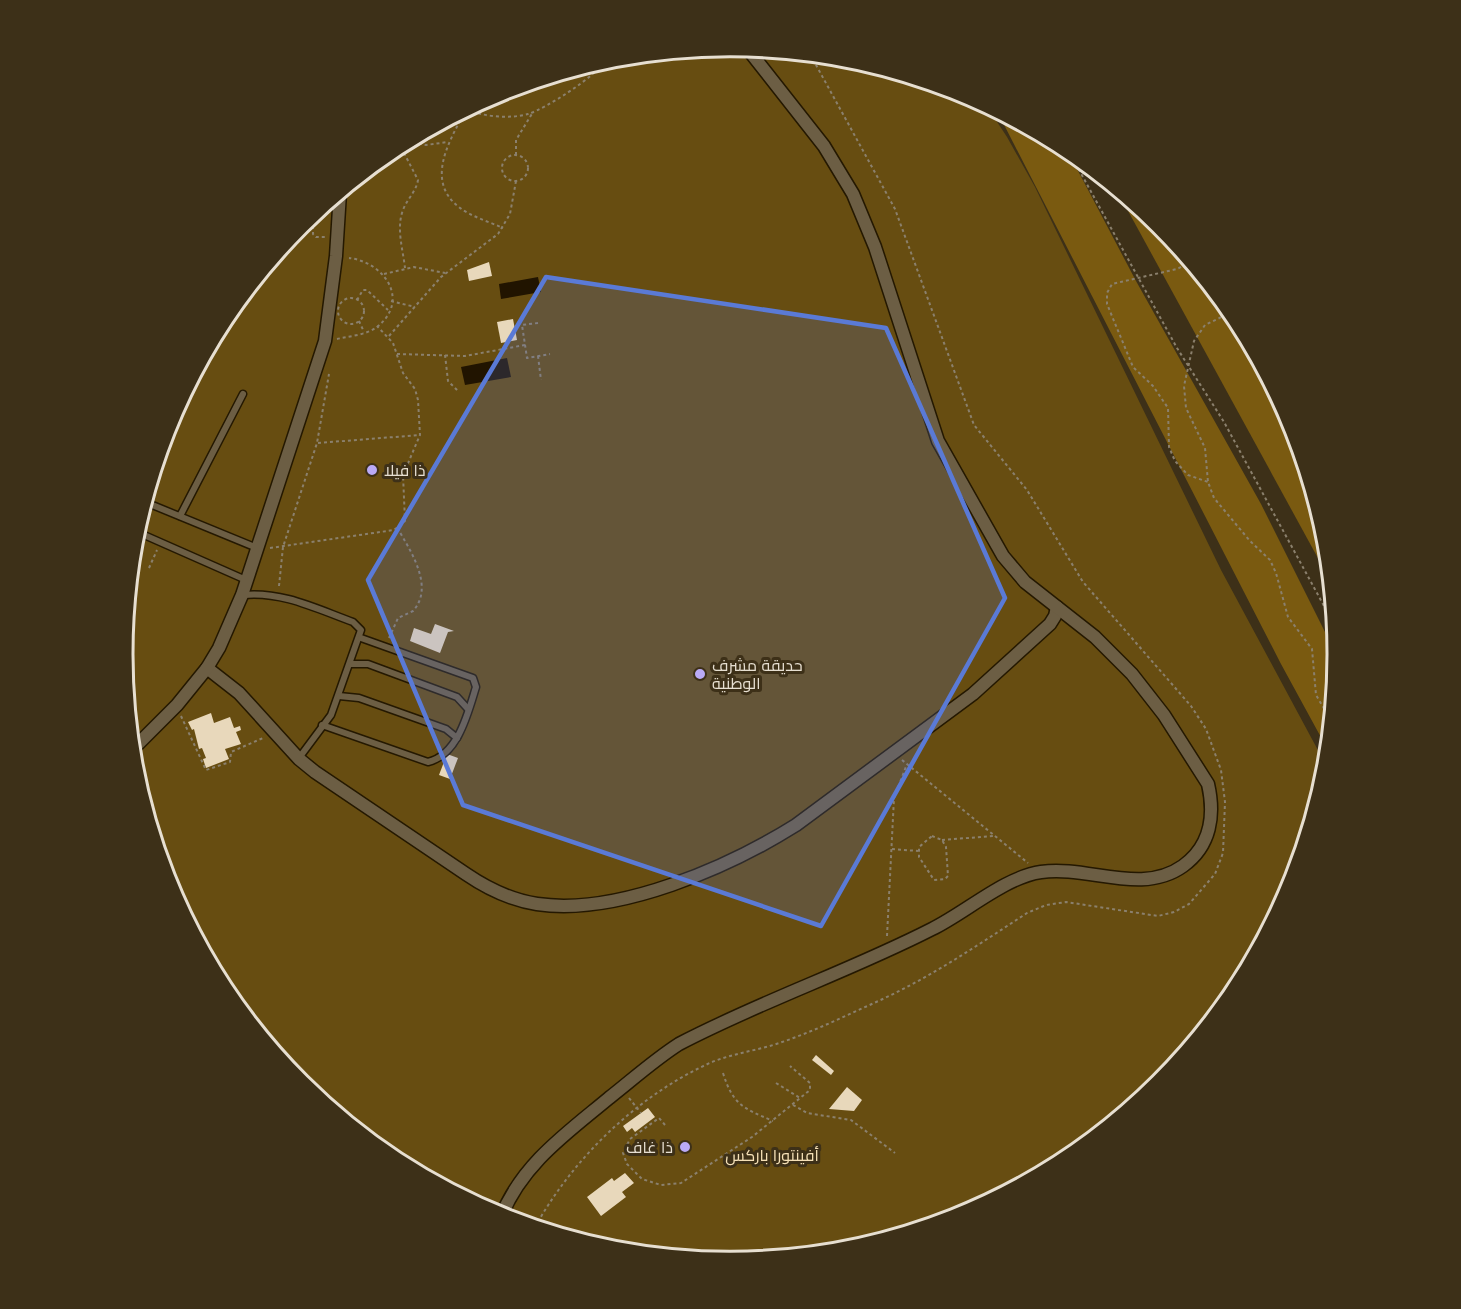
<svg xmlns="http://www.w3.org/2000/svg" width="1461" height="1309" viewBox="0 0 1461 1309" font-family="Quicksand,Cairo,sans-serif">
<rect width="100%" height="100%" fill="#3d3018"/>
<polygon fill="#674d11" points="731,47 849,58 963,93 986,105 1007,137 1035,187 1221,570 1327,767 1292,887 1236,993 1160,1085 1068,1160 963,1216 849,1251 731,1262 612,1251 498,1216 392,1160 300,1084 225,992 169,887 134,773 123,654 134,536 169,422 225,316 301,224 393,149 498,93 535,82 612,58"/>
<g fill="#7a5a10">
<polygon points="997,111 1066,148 1136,281 1261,504 1338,658 1329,752 1281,664"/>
<polygon points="1115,187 1161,225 1236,317 1292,422 1327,536 1331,582"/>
</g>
<g fill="#211400">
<polygon points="538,277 541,292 501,299 499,284"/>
<polygon points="507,358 511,377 465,385 461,367"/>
</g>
<g fill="#e8d8bb">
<polygon points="489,262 492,276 469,281 467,270"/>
<polygon points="513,319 517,340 501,343 497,322"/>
<polygon points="435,624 454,631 448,632 440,653 410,641 414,628 431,634"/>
<polygon points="211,713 214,723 230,717 234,728 240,726 241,730 236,732 241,744 225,749 229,759 206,768 203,759 206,758 202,748 199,749 194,729 192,730 188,722"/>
<polygon points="447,754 458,758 450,779 439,775"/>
<polygon points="816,1055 834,1071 831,1075 812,1060"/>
<polygon points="847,1087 862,1100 854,1111 829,1109"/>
<polygon points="648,1108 655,1117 635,1132 632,1128 627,1132 623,1126"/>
<polygon points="625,1173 634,1183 622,1192 626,1197 601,1216 587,1197 612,1178 614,1181"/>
</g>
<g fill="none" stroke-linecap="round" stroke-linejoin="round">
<defs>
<g id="service">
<polyline points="145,502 257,548"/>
<polyline points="180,516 243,394"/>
<polyline points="135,531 246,580"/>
<path d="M 243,595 C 282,591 317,609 353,622 L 361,630 L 331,715 L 299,758"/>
<polyline points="351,664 368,664 457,697 468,709"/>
<polyline points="339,696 359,698 446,729 457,738"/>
<path d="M 322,725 L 428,762 C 458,755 468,713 476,687 L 473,678 L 361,638"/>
</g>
<g id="minor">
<path d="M 207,668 L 239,693 L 299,759 L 315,772 L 466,874 C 488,889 511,900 537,904 C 618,916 729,867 796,825 L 973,694 L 1050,624 L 1055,616 L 1057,607"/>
<polyline points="132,750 177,705 207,668 219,648 242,595 325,341 336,256 340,193"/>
<path d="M 501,1217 C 522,1164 567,1133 609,1098 C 632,1080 654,1060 679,1044 C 761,1001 850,971 932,929 C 965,913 1005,877 1041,872 C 1088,865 1141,896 1183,866 C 1211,846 1215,815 1208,784 L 1164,715 L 1132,674 L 1095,637 L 1025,582 L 1003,556 L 938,441 L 875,247 L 853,194 L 824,146 L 747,48"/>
</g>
</defs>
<use href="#service" stroke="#241801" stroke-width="9"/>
<use href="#minor" stroke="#241801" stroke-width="15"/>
<g stroke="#8b806d" stroke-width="2" stroke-dasharray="3 3" stroke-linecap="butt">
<path d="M 467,109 C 482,117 511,119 528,114 C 545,109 597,76 604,61"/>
<path d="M 466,110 C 448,143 421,187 468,213 C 479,219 492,223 503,228"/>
<polyline points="407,141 426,145 448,142"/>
<polyline points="1067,148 1177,348 1224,422 1336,628"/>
<path d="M 404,153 L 418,180 C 416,192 407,199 403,210 C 396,228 403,250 405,268"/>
<circle cx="515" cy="168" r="13"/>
<polyline points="516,155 516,140 533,112"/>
<polyline points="383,157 394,159 415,145"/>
<polyline points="313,214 313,234 316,237 325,237"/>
<polyline points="1188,258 1185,265 1177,269 1112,284 1107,293 1107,304 1133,367 1153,386 1168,408 1169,447 1175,461 1188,475 1208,482"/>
<polyline points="384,274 414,267 445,273"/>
<circle cx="351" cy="311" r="13"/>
<polyline points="357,300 363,290 367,290 388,310"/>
<polyline points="391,301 415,307"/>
<polyline points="1232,312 1205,325 1194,341 1184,386 1186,408 1205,448 1208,482 1214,498 1250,541 1270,560 1276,573 1288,617 1312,649 1316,695 1332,722"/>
<polyline points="359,321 364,332"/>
<polyline points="538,323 522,325 527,358 550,354"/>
<polyline points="389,336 441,277 498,234 510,214 516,181"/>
<path d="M 337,339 C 350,336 366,335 377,327 C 411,300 384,262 349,258"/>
<polyline points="397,354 465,356 525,345"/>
<polyline points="445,355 448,381 459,392"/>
<polyline points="538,356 541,380"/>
<polyline points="318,443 420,435"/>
<polyline points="270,548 394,530 405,521 403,475 420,435 418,400 415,389 403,373 393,343 377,326"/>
<polyline points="149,568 157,550"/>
<polyline points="279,586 283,547 317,443 329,374"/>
<path d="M 389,638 L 398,618 L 413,611 C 435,587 410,550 398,529"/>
<polyline points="181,716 206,770 230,762 231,752 263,738"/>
<polyline points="1328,756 1330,745"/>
<polyline points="902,760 1028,863"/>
<polygon points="932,836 942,840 946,847 948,876 945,879 934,880 919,857 919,847"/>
<polyline points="942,840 993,836"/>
<polyline points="892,849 918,851"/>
<polyline points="887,936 894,798 907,764"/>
<path d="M 723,1073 C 733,1105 743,1108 773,1121"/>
<polyline points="776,1083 800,1098"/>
<polyline points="629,1098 641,1113"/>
<polyline points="793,1105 807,1113 851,1120 895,1153"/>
<polyline points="665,1125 659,1118 630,1139 623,1153 627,1164 642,1179 661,1185 681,1183 752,1137 810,1090 810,1083 790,1066"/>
<path d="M 535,1227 C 574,1157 638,1095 712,1062 C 732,1054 753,1051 773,1045 C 808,1034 841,1018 874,1003 C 928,979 978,945 1027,913 L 1046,905 L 1066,902 L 1158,916 L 1174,912 L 1189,904 L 1215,874 L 1223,853 L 1225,802 L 1221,770 L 1206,729 L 1191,706 L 1083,582 L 1027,490 L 974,425 L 895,209 L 810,54"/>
</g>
<use href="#service" stroke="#6c5e44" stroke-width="6"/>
<use href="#minor" stroke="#6c5e44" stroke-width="12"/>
</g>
<path fill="#5a7ad6" fill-opacity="0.2" stroke="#5a7ad6" stroke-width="4.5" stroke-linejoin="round" d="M 546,277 L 886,328 L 1005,598 L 821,926 L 463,805 L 368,580 Z"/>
<g fill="#baaaf6" stroke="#3d3018" stroke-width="2">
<circle cx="372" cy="470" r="6"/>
<circle cx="700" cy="674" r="6"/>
<circle cx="685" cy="1147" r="6"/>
</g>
<g text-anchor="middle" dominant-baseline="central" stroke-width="6" stroke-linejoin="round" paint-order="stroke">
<g font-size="16" fill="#e7dfd1" stroke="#3d3018" text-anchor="start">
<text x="384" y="470">ذا فيلا</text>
<text x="712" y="665">حديقة مشرف<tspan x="712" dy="18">الوطنية</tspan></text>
<text x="673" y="1147" text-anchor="end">ذا غاف</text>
</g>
<g font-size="16" fill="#f6e1b7" stroke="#3d3018">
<text x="772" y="1155">أفينتورا باركس</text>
</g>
</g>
<path d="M0 0H1461V1309H0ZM133 654a597 597 0 1 1 1194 0a597 597 0 1 1-1194 0Z" fill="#3d3018" fill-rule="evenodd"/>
<path fill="none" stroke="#e7dfd1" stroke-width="3" d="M133 654a597 597 0 1 1 1194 0a597 597 0 1 1-1194 0Z"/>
</svg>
